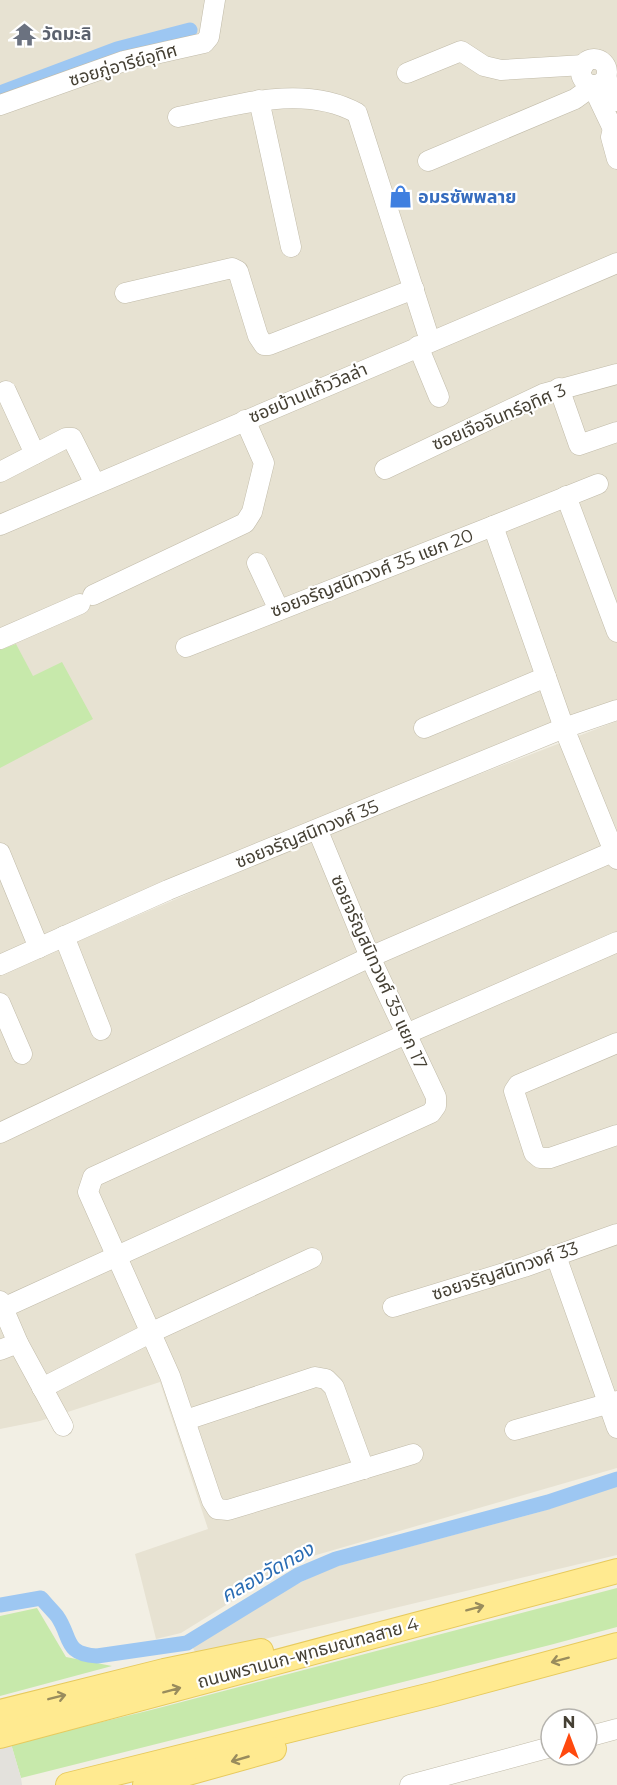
<svg xmlns="http://www.w3.org/2000/svg" width="617" height="1785" viewBox="0 0 617 1785" font-family="Montserrat,'Noto Sans Thai',sans-serif">
<rect width="100%" height="100%" fill="#f2efe4"/>
<g fill="#e7e2d2">
<polygon points="0,0 617,0 617,702 0,959"/>
<polygon points="617,721 617,1468 299,1560 181,1633 156,1639 135,1554 208,1529 160,1382 40,1421 0,1429 0,975 343,827"/>
<polygon points="617,1486 617,1555 197,1655 191,1645 264,1601 327,1569 543,1511"/>
</g>
<g fill="#c7e9ab">
<polygon points="16,644 33,676 62,662 93,719 0,768 0,650"/>
<polygon points="617,1588 617,1627 550,1645 21,1778 11,1744 151,1710"/>
<polygon points="37,1608 66,1657 112,1666 0,1696 0,1616"/>
</g>
<polygon fill="#e3e1dc" points="5,1723 21,1778 22,1785 0,1785 0,1724"/>
<g fill="none" stroke-linecap="round" stroke-linejoin="round">
<g stroke="#9dc7f2" stroke-width="15">
<polyline points="0,93 117,49 190,30"/>
<path d="M 0,1605 L 41,1598 C 46,1604 52,1610 57,1616 C 72,1637 63,1654 97,1656 L 187,1643 L 298,1575 L 336,1559 L 548,1502 L 617,1479"/>
</g>
<defs>
<g id="minor">
<circle cx="594" cy="72" r="13"/>
<polyline points="407,73 461,51 484,66 501,70 584,65"/>
<polyline points="606,78 617,101"/>
<polyline points="592,85 613,129"/>
<polyline points="259,100 291,247"/>
<polyline points="0,105 124,61 204,43 209,37 215,0"/>
<path d="M 178,117 C 234,106 303,83 357,113 L 430,341"/>
<polyline points="617,127 613,129 611,137 617,159"/>
<polyline points="428,161 575,99 586,91 588,84"/>
<polyline points="125,293 232,268 238,271 258,336 264,345 269,345 414,289"/>
<polyline points="418,346 439,397"/>
<polyline points="559,388 579,445 617,432"/>
<polyline points="6,391 35,454"/>
<polyline points="385,469 543,394 617,374"/>
<polyline points="0,472 66,438 72,438 95,484"/>
<polyline points="566,496 617,632"/>
<polyline points="0,525 617,263"/>
<polyline points="493,526 598,484"/>
<polyline points="257,563 279,610"/>
<polyline points="93,595 245,523 252,512 264,463 245,420"/>
<polyline points="0,639 80,604"/>
<polyline points="186,647 493,526 564,728 617,859"/>
<polyline points="424,728 546,677"/>
<polyline points="0,853 39,948"/>
<polyline points="64,936 101,1030"/>
<polyline points="0,965 168,890 564,728 617,710"/>
<polyline points="0,1003 22,1054"/>
<polyline points="617,1043 518,1085 514,1091 534,1153 540,1158 550,1158 617,1135"/>
<polyline points="0,1133 370,957 617,850"/>
<polyline points="556,1256 617,1428"/>
<polyline points="0,1301 18,1343 63,1426"/>
<polyline points="393,1307 524,1267 617,1234"/>
<polyline points="3,1308 431,1113 436,1106 436,1097 370,957 318,831"/>
<polyline points="0,1350 18,1343"/>
<polyline points="42,1388 150,1333 312,1258"/>
<polyline points="186,1420 315,1377 326,1379 334,1387 364,1469"/>
<polyline points="515,1430 617,1401"/>
<polyline points="413,1454 228,1510 217,1509 212,1501 170,1376 88,1192 93,1177 406,1034 617,942"/>
<polyline points="587,1737 617,1729"/>
<polyline points="410,1785 551,1747"/>
</g>
<g id="major">
<polyline points="0,1712 164,1671 261,1651"/>
<polyline points="0,1736 617,1571"/>
<polyline points="68,1785 435,1694 617,1645"/>
<polyline points="145,1785 274,1749"/>
</g>
</defs>
<use href="#minor" stroke="#c1bba9" stroke-width="21"/>
<use href="#major" stroke="#e7ca5d" stroke-width="26"/>
<use href="#minor" stroke="#fff" stroke-width="20"/>
<use href="#major" stroke="#ffea90" stroke-width="24"/>
</g>
<defs><path id="oneway-shaft" d="M-6 0H5M1.5-3L5.5 0L1.5 3" fill="none" stroke-width="1.6" stroke-linecap="round" stroke-linejoin="round" transform="scale(1.5)"/></defs>
<g stroke="#998c5d">
<use href="#oneway-shaft" transform="translate(475 1608) rotate(-15)"/>
<use href="#oneway-shaft" transform="translate(560 1660) rotate(165)"/>
<use href="#oneway-shaft" transform="translate(172 1690) rotate(-15)"/>
<use href="#oneway-shaft" transform="translate(57 1697) rotate(-14)"/>
<use href="#oneway-shaft" transform="translate(240 1759) rotate(164)"/>
</g>
<defs>
<symbol id="temple-bare" viewBox="-9 -9 18 18"><path d="M0-6L5-2H3V0L6.5 2.5H4V6H1.5V3h-3V6H-4V2.5H-6.5L-3 0V-2H-5Z" fill="#6b7280" stroke="#fff" stroke-width="2.5" paint-order="stroke"/></symbol>
<symbol id="shop-bare" viewBox="-9 -9 18 18"><path d="M-5-2.5h2.3a2.7 3.5 0 0 1 5.4 0H5L5.5 6h-11ZM-1.5-2.5h3a1.5 2.3 0 0 0-3 0Z" fill="#3f7fe0" stroke="#fff" stroke-width="2.5" paint-order="stroke"/></symbol>
</defs>
<g fill-rule="evenodd">
<use href="#temple-bare" x="8" y="18" width="33" height="33"/>
<use href="#shop-bare" x="384" y="180" width="33" height="33"/>
</g>
<g text-anchor="middle" dominant-baseline="central" stroke-width="4.5" stroke-linejoin="round" paint-order="stroke">
<g font-size="18" font-weight="bold" fill="#5b616d" stroke="#fff" text-anchor="start">
<text x="42" y="34">วัดมะลิ</text>
</g>
<g font-size="18" fill="#454034" stroke="#fff">
<text transform="translate(123 65) rotate(-16)">ซอยภู่อารีย์อุทิศ</text>
<text transform="translate(308 393) rotate(-23)">ซอยบ้านแก้ววิลล่า</text>
<text transform="translate(499 417) rotate(-23)">ซอยเจือจันทร์อุทิศ 3</text>
<text transform="translate(372 573) rotate(-21)">ซอยจรัญสนิทวงศ์ 35 แยก 20</text>
<text transform="translate(307 834) rotate(-22)">ซอยจรัญสนิทวงศ์ 35</text>
<text transform="translate(379 972) rotate(66)">ซอยจรัญสนิทวงศ์ 35 แยก 17</text>
<text transform="translate(505 1271) rotate(-18)">ซอยจรัญสนิทวงศ์ 33</text>
<text transform="translate(308 1653) rotate(-15)">ถนนพรานนก-พุทธมณฑลสาย 4</text>
</g>
<g font-size="18" font-weight="bold" fill="#366cbe" stroke="#fff" text-anchor="start">
<text x="418" y="197">อมรซัพพลาย</text>
</g>
<g font-size="20" font-style="italic" fill="#2a6cb3" stroke="#fff">
<text transform="translate(267 1572) rotate(-29)">คลองวัดทอง</text>
</g>
</g>
<g transform="translate(569 1737)"><circle r="28" fill="#ffffff" stroke="#b5b3ae" stroke-width="1.5"/>
<path d="M0-4.5L10 22L0 15L-10 22Z" fill="#ff490e"/>
<text y="-9" font-size="16" font-weight="bold" text-anchor="middle" fill="#454034">N</text>
</g>
</svg>
